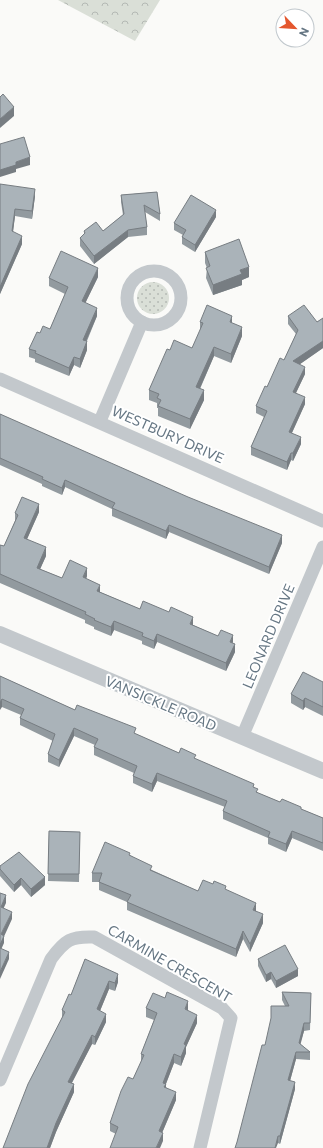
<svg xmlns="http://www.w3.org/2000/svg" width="323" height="1148" viewBox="0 0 323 1148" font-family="Commissioner,sans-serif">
<defs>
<pattern id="grass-dots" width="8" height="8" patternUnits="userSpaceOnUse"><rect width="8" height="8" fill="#dadfd7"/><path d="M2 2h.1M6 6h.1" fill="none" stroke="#b4b9b4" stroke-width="1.8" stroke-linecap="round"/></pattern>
<pattern id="forest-crowns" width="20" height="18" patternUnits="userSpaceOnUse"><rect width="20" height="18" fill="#dadfd7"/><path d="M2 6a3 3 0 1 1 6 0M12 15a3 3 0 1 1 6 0" fill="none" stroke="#b4b9b4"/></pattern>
</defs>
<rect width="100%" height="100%" fill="#fafaf8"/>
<circle fill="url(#grass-dots)" cx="153" cy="298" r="16"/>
<polygon fill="url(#forest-crowns)" points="58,0 160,0 135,41"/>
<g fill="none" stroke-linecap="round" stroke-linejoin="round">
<g stroke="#c3c8cc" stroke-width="13">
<circle cx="154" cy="298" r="27"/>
<polyline points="0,379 323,521"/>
<polyline points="100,421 142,322"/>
<polyline points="242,737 323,547"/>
<path d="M 0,1080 L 51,959 C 65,940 71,936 94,937 L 222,1008 L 231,1018 L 200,1148"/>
</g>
<polyline stroke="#c3c8cc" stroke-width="16" points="0,634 323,771"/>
</g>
<g fill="#929a9f">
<polygon points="0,184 35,196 32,219 15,216 13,232 22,244 0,294"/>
<polygon points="157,192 160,214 160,221 145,212 147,227 147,235 128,237 94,264 80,246 80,238 84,235 84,231 103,231 123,215 121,202 121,195"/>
<polygon points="216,217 195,252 182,244 182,237 183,235 174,230 174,223"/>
<polygon points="205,252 249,277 242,280 242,285 213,295 206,278 207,268 205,263"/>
<polygon points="98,277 85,303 97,316 87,341 87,350 80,368 74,365 69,376 35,362 35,359 29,357 29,349 40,333 50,329 65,294 49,286 49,278"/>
<polygon points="288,316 317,322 323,318 323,348 300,364 305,374 296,393 305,404 292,433 301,444 293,461 291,460 287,470 251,455 251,447 264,417 256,413 256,406 267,387 284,360 296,334 288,324"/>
<polygon points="200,322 232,323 242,336 231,363 214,356 200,389 204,400 190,429 158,416 158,408 157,408 157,403 149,400 149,390 170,350 192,348 200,332"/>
<polygon points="0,414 282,543 269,574 169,532 166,539 112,516 112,509 65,487 62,495 42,486 42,484 0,465"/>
<polygon points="39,512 27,539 46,556 40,569 62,578 87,576 86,579 100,592 140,609 193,625 233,643 235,652 226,671 157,642 154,649 142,644 142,641 114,630 111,636 94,629 94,627 85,623 85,620 0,583 0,545 4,546 15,521 15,513"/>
<polygon points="0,676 75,710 136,734 179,753 196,759 254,788 258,793 280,802 301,809 323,818 323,851 292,838 286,852 268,844 268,838 223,819 223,811 225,807 157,781 152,792 133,783 133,776 134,773 94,755 94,747 95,745 74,736 59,767 48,762 48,754 53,741 20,725 20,718 21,715 2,707"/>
<polygon points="323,682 323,716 305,707 303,710 291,703 291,694"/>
<polygon points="49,831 80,832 79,882 48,881"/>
<polygon points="130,855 152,870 198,891 226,890 256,911 263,923 250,952 243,939 236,957 127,910 127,902 99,890 99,882 92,882 92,873"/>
<polygon points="0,866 45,885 31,897 21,885 14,892 0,876"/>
<polygon points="85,959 118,982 115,991 109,989 100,1011 106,1022 95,1045 92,1044 72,1083 74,1092 56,1132 50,1148 3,1148 62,1018 62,1010 71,995"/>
<polygon points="258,959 298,976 276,988 271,979 266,982 258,966"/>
<polygon points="282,992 311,993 310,1030 304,1031 300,1044 310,1052 310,1060 296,1059 290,1081 295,1089 280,1144 278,1143 237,1142 265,1045 285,1006 282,1000"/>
<polygon points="146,1008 188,1009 188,1011 197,1023 186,1047 186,1053 181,1066 174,1063 166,1084 166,1087 176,1100 162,1133 163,1141 116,1134 110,1131 110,1123 133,1079 141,1062 141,1054 154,1020 146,1017"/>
</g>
<g fill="#777d82">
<polygon points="14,107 14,116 0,128 0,119"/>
<polygon points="30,157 30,165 16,169 16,172 0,177 0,170 16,162"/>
<polygon points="35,189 35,196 32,219 32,211"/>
<polygon points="15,209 15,216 12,239 12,231"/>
<polygon points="216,210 216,217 195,252 195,245"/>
<polygon points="128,230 128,237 94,264 94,256"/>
<polygon points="22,236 22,244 0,294 0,287"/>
<polygon points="249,267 249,277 242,280 242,285 213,295 213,285 240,270"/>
<polygon points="98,268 98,277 82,310 82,301"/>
<polygon points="97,308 97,316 83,348 83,340"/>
<polygon points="232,316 232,326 230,322"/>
<polygon points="242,327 242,336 231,363 231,354"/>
<polygon points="87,341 87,350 80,368 80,359"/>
<polygon points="323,341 323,348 293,369 293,361"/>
<polygon points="214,347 214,356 196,397 196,387"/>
<polygon points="74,357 74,365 69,376 69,368"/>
<polygon points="305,367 305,374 293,399 293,392"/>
<polygon points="204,390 204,400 190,429 190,419"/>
<polygon points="305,397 305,404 289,439 289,432"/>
<polygon points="301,437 301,444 293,461 293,453"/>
<polygon points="291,453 291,460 287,470 287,462"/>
<polygon points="65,480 65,487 62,495 62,488"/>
<polygon points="39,504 39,512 24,546 24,538"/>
<polygon points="169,525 169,532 166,539 166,531"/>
<polygon points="282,535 282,543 269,574 269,567"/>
<polygon points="46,547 46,556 37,576 37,568"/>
<polygon points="87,568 87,576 83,586 83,577"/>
<polygon points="100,585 100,593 97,591"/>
<polygon points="193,617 193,625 190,632 190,624"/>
<polygon points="114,621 114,630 111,636 111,627"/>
<polygon points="157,634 157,642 154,649 154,641"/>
<polygon points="233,635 233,643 230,642"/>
<polygon points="235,644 235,652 226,671 226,663"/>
<polygon points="305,698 305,707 303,710 303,701"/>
<polygon points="2,699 2,707 0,710 0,702"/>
<polygon points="74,728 74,736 59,767 59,760"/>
<polygon points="157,773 157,781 152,792 152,784"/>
<polygon points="292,831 292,838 286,852 286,844"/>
<polygon points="45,877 45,885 31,897 31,889"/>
<polygon points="21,878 21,885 14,892 14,885"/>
<polygon points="6,895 6,903 1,914 1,907"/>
<polygon points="256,903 256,912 253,910"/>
<polygon points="12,912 12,919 2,941 4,936 4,943 0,952 0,945 1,934"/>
<polygon points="263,914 263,923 250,952 250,944"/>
<polygon points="243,931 243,939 236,957 236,949"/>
<polygon points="9,952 9,959 0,979 0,972"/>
<polygon points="298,969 298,976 276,988 276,981"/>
<polygon points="271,972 271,979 266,982 266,975"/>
<polygon points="118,974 118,982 115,991 115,983"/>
<polygon points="109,981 109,989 97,1018 97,1009"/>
<polygon points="188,1001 188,1009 185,1018 185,1009"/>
<polygon points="106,1014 106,1022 95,1045 95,1037"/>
<polygon points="197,1015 197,1023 186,1047 186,1053 181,1066 181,1057 184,1044"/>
<polygon points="304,1023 304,1031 299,1050 299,1043"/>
<polygon points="92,1035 92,1044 68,1090 68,1082"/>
<polygon points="296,1052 296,1059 288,1088 288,1080"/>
<polygon points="174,1054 174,1063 165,1086 166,1084 166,1092 163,1083"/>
<polygon points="295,1082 295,1089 280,1144 280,1136"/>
<polygon points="74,1084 74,1092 56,1132 50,1148 47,1148 56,1123"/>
<polygon points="176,1092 176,1100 159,1140 159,1131"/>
<polygon points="163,1133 163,1141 160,1148 156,1148"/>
<polygon points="278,1136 278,1143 276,1148 275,1148"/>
</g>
<g fill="#aab3b9" stroke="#777d82">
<polygon points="3,94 14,107 0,119 0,97"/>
<polygon points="24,137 30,157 16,162 16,165 0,170 0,144"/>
<polygon points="0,184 35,189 32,211 15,209 12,231 22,236 0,287"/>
<polygon points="157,192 160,214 144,205 147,227 128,230 94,256 80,238 85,233 84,231 96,222 103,231 124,214 121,195"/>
<polygon points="191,195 216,210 195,245 182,237 186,230 174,223"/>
<polygon points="239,239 249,267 240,270 242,274 213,285 206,268 210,266 205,252"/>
<polygon points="61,251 98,268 82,301 97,308 83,340 87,341 80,359 74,357 69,368 35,353 36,351 29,349 37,332 40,333 43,326 50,329 68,287 49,278"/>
<polygon points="207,305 232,316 230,322 242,327 231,354 214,347 196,387 204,390 190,419 158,406 161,400 157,398 159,394 149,390 167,349 170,350 174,340 192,348 203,323 200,322"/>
<polygon points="304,305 317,322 323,318 323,341 293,361 305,367 293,392 305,397 289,432 301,437 293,453 291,453 287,462 251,447 267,411 256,406 265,386 267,387 280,358 284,360 298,330 288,316"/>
<polygon points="0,414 188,497 282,535 269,567 169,525 166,531 112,508 115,503 65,480 62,488 42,479 43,477 0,458"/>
<polygon points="22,497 39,504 24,538 46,547 37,568 62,578 70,560 87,568 83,577 100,585 97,591 140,609 143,601 169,612 171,607 193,617 190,624 218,636 221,630 233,635 230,642 235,644 226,663 157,634 154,641 142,636 143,633 114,621 111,627 94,620 95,619 85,614 86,612 0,574 0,545 4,546 18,515 15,513"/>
<polygon points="303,672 323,682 323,707 305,698 303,701 291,694"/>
<polygon points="0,676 75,710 77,705 136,728 134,733 179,753 181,748 196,755 194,758 254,784 253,787 258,789 256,792 280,802 282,799 301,807 301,809 323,818 323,843 292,831 286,844 268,837 270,832 223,811 227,801 157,773 152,784 133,776 137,766 94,747 98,739 74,728 59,760 48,754 55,734 20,718 24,709 2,699 0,702"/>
<polygon points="49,831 80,832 79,874 48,874"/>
<polygon points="105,842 130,853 129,855 152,866 150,870 198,891 203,880 213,884 214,881 226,886 225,889 256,903 253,910 263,914 250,944 243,931 236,949 127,902 131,895 99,882 102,873 92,873"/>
<polygon points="19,852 45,877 31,889 21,878 14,885 0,869 0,866"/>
<polygon points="0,893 6,895 1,907 12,912 1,934 4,936 0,945"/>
<polygon points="285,945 298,969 276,981 271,972 266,975 258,959"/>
<polygon points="0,948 9,952 0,972"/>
<polygon points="85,959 118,974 115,983 109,981 97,1009 106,1014 95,1037 92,1035 68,1082 74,1084 56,1123 47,1148 3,1148 28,1084 65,1012 62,1010 69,994 71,995"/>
<polygon points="167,992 188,1001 185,1009 197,1015 184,1044 186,1045 181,1057 174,1054 163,1083 166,1084 164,1087 176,1092 159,1131 163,1133 156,1148 110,1148 118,1127 110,1123 121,1091 128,1077 133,1079 144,1055 141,1054 157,1013 146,1008 153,993 165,998"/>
<polygon points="282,992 311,993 310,1023 304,1023 299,1043 310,1052 296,1052 288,1080 295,1082 280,1136 278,1136 275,1148 235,1148 237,1142 262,1045 265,1045 271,1018 271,1006 289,1006"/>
</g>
<g text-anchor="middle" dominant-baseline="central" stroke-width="4" stroke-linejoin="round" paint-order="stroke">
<g font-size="14" fill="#657683" stroke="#fff">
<text transform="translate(168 434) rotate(24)">WESTBURY DRIVE</text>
<text transform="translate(268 636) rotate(-67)">LEONARD DRIVE</text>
<text transform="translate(161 703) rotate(23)">VANSICKLE ROAD</text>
<text transform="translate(170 963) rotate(30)">CARMINE CRESCENT</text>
</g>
</g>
<g transform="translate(295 28) rotate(115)"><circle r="19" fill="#ffffff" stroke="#c1c8cd"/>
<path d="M0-3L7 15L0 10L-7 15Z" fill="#e4572e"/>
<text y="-6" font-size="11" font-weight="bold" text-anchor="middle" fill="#657683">N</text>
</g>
</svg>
